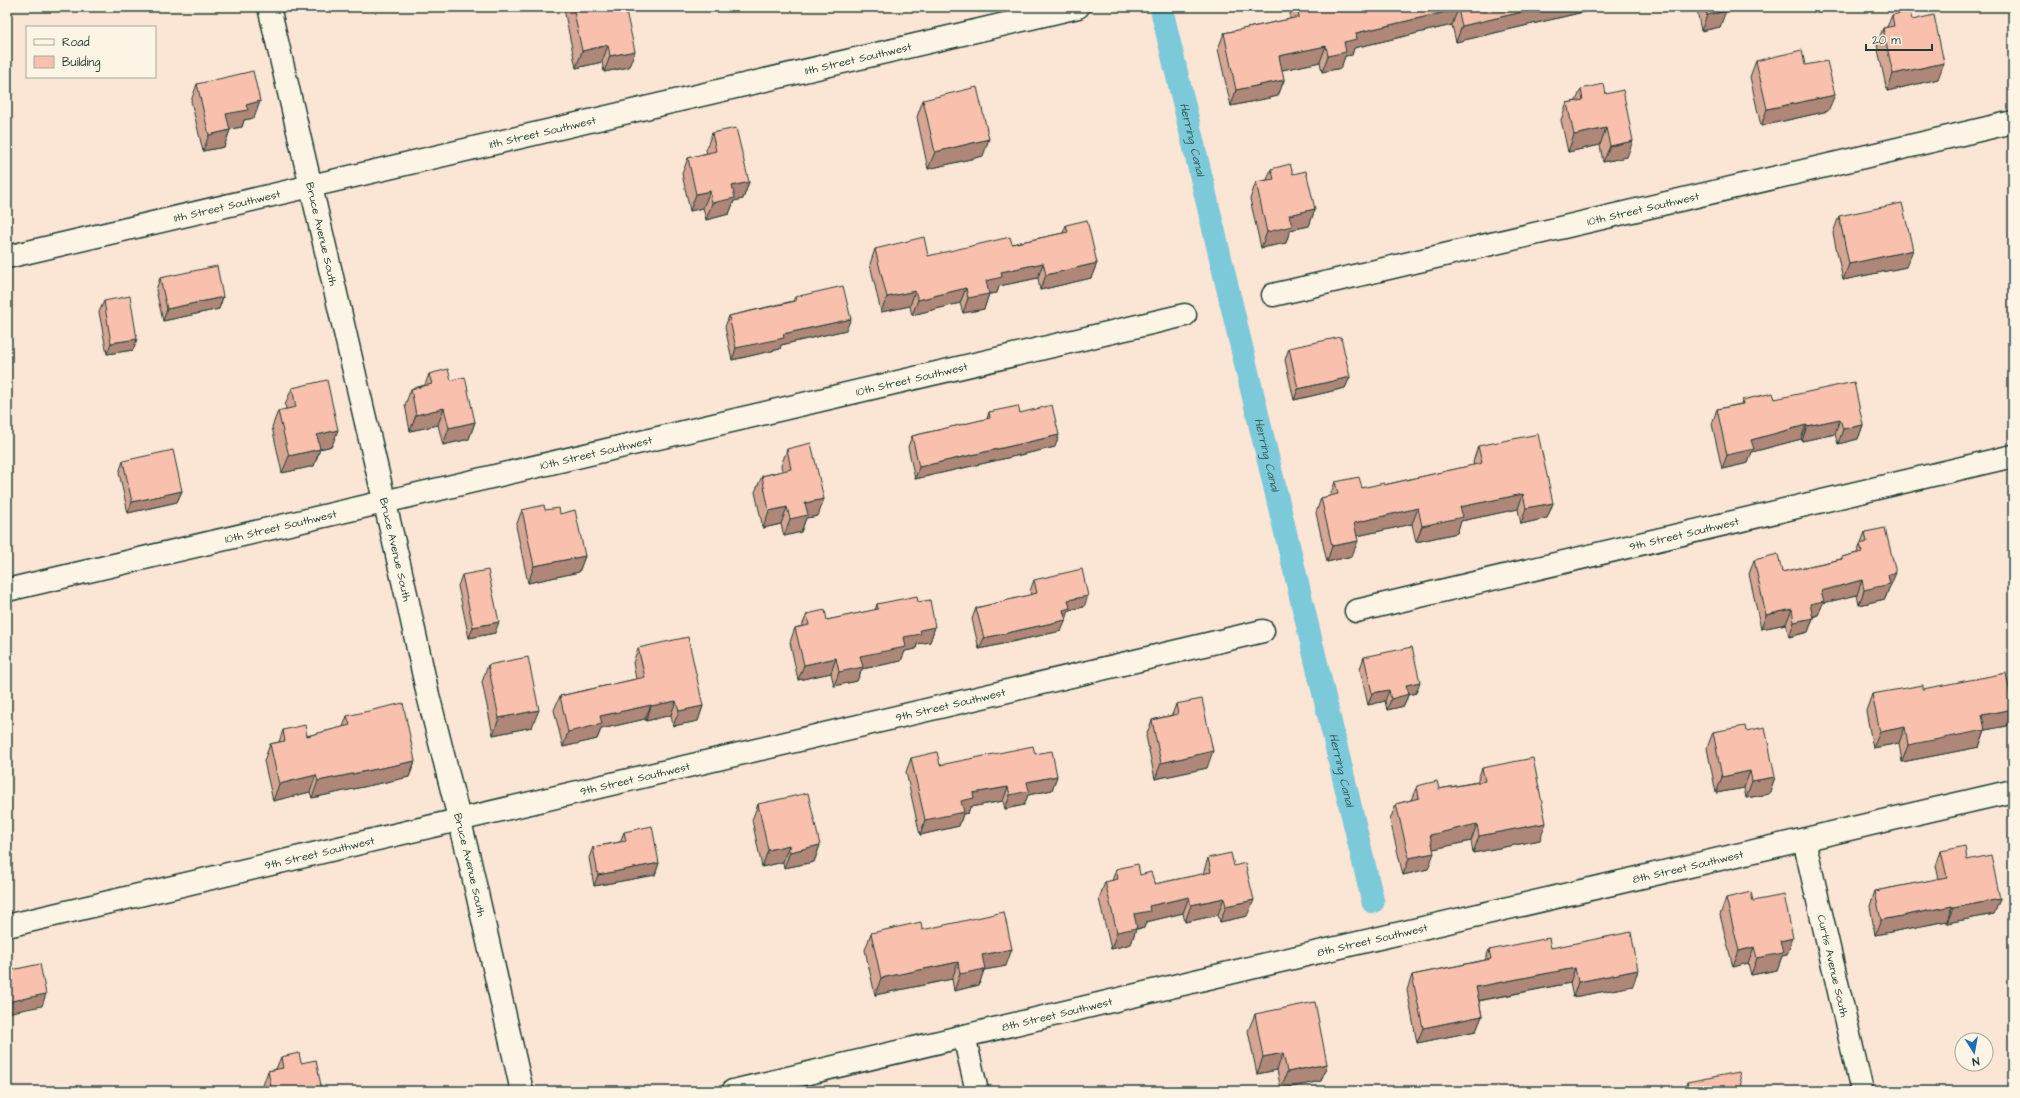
<svg xmlns="http://www.w3.org/2000/svg" width="2020" height="1098" viewBox="0 0 2020 1098" font-family="'Architects Daughter',sans-serif">
<rect width="100%" height="100%" fill="#fbe5d4"/>
<filter id="ink" filterUnits="userSpaceOnUse"><feTurbulence type="fractalNoise" baseFrequency=".025" numOctaves="2"/><feDisplacementMap in="SourceGraphic" scale="8" xChannelSelector="R" yChannelSelector="G"/><feConvolveMatrix kernelMatrix="1 2 1 2 8 2 1 2 1" color-interpolation-filters="sRGB"/></filter>
<g filter="url(#ink)">
<g fill="none" stroke-linecap="round" stroke-linejoin="round">
<path stroke="#7cc9d9" stroke-width="23" id="s1" d="M 1161,7 L 1373,902"/>
<defs>
<g id="street">
<path id="s2" d="M 269,7 L 407,598 L 428,695 L 469,858 L 522,1091"/>
<path id="s3" d="M 7,257 L 1078,7"/>
<path id="s4" d="M 1273,295 L 2013,122"/>
<path id="s5" d="M 7,590 L 1185,315"/>
<path id="s6" d="M 1356,611 L 2013,456"/>
<path id="s7" d="M 1804,840 L 1862,1091"/>
<path id="s8" d="M 7,926 L 1263,631"/>
<polyline points="964,1036 977,1091"/>
<path id="s9" d="M 733,1091 L 1267,964 L 2013,791"/>
</g>
</defs>
<use href="#street" stroke="#1f3d34" stroke-width="25"/>
<use href="#street" stroke="#fcf5e5" stroke-width="22"/>
</g>
<g fill="#d6a695" stroke="#1f3d34">
<polygon points="565,7 625,7 629,67 604,72 602,62 576,68 564,9"/>
<polygon points="1292,7 1597,7 1596,9 1456,42 1452,25 1354,48 1352,55 1345,56 1341,68 1322,72 1320,62 1282,70 1284,80 1278,96 1231,106 1218,49 1224,33 1290,19 1290,14"/>
<polygon points="1698,7 1725,7 1720,27 1701,31 1697,10"/>
<polygon points="1892,15 1912,20 1938,79 1887,91 1877,45 1883,28 1887,27"/>
<polygon points="1756,61 1805,65 1828,111 1761,126 1750,77"/>
<polygon points="197,84 260,101 254,118 244,120 242,127 230,129 230,130 224,147 203,151 191,101"/>
<polygon points="1581,89 1606,94 1627,157 1603,162 1600,145 1568,152 1561,120 1567,103 1576,101"/>
<polygon points="923,100 983,156 928,169 917,117"/>
<polygon points="712,133 749,182 743,199 734,201 729,214 706,220 703,208 690,211 682,174 688,158 707,153 706,150"/>
<polygon points="1271,169 1293,174 1315,209 1309,226 1290,230 1286,243 1261,248 1250,199 1256,182 1267,180"/>
<polygon points="1839,216 1906,267 1843,280 1833,233"/>
<polygon points="1066,225 1097,263 1091,278 1040,290 1038,278 999,286 997,293 989,294 984,309 963,313 960,303 912,315 910,306 881,312 870,264 875,249 928,256 1012,244 1063,233"/>
<polygon points="160,278 223,297 219,309 163,321 156,290"/>
<polygon points="795,297 846,330 781,345 780,349 732,360 725,327 729,316 793,301"/>
<polygon points="104,301 137,339 133,350 107,354 99,312"/>
<polygon points="1289,348 1350,377 1345,388 1294,400 1285,360"/>
<polygon points="429,374 451,380 475,422 469,439 443,445 438,425 410,431 405,405 411,389 425,385"/>
<polygon points="292,388 332,446 320,449 314,466 282,473 272,427 278,411 286,409 285,405"/>
<polygon points="1775,399 1863,425 1858,439 1838,444 1835,434 1802,441 1801,439 1752,452 1748,463 1722,469 1712,424 1717,409 1741,404 1742,400"/>
<polygon points="989,412 1020,413 1055,447 915,479 908,447 912,436 987,419"/>
<polygon points="1478,446 1553,503 1547,518 1521,524 1518,509 1461,521 1457,533 1416,542 1412,524 1357,536 1352,556 1327,562 1316,513 1321,498 1330,496 1335,482 1362,488 1384,485 1474,465 1473,462"/>
<polygon points="787,449 818,516 806,518 801,532 784,536 781,524 763,528 755,492 762,476 782,471 781,466"/>
<polygon points="123,461 182,491 177,502 128,513 119,473"/>
<polygon points="522,510 545,510 585,556 579,572 528,583 516,526"/>
<polygon points="1865,532 1890,587 1889,588 1885,599 1859,605 1857,595 1823,603 1818,615 1813,617 1813,618 1808,632 1789,637 1786,624 1761,629 1749,574 1754,560 1782,572 1841,559 1842,557 1857,553"/>
<polygon points="462,575 495,633 469,638 458,586"/>
<polygon points="1034,580 1084,607 1069,610 1061,631 979,649 972,619 976,608 1031,595 1030,591"/>
<polygon points="918,602 935,627 930,642 917,644 916,649 905,651 901,661 862,669 857,681 834,686 831,673 798,680 790,642 795,628 802,626 807,614 827,620 875,610 877,604"/>
<polygon points="638,648 703,706 698,721 673,726 671,715 646,721 645,719 601,729 597,739 563,747 554,710 560,696 636,679 633,663"/>
<polygon points="1364,657 1416,693 1408,695 1404,706 1387,710 1385,701 1368,705 1360,669"/>
<polygon points="488,665 532,727 493,735 482,682"/>
<polygon points="1923,689 2013,709 2007,726 1985,730 1979,747 1902,762 1899,743 1873,748 1866,711 1872,694"/>
<polygon points="1176,704 1207,768 1155,779 1146,736 1152,720 1172,715"/>
<polygon points="347,716 415,761 409,777 312,798 310,792 273,801 264,761 270,744 279,742 283,730 307,736 343,727"/>
<polygon points="1746,731 1775,777 1769,794 1746,798 1744,788 1716,793 1707,748 1713,732"/>
<polygon points="1035,754 1057,776 1052,790 1028,795 1024,805 1005,809 1003,801 970,807 968,813 963,814 959,826 920,835 906,772 911,758 940,765"/>
<polygon points="1482,768 1540,840 1473,853 1471,841 1433,849 1428,869 1403,875 1390,820 1396,804 1411,800 1417,786 1439,789 1477,782"/>
<polygon points="758,804 820,845 814,862 784,868 783,862 762,867 752,820"/>
<polygon points="624,832 659,863 655,875 594,886 589,858 593,847 620,842"/>
<polygon points="1941,851 1967,860 2000,899 1994,914 1947,923 1947,921 1875,935 1870,906 1875,891 1939,879 1936,866"/>
<polygon points="1208,858 1234,866 1247,916 1220,922 1218,915 1185,922 1183,913 1146,922 1144,928 1136,929 1131,944 1111,949 1099,899 1105,882 1112,881 1116,869 1140,875 1155,884 1203,874"/>
<polygon points="1726,898 1753,901 1787,955 1782,956 1777,970 1751,975 1748,963 1733,967 1720,915"/>
<polygon points="922,930 1006,966 984,970 979,985 954,991 952,979 875,995 865,950 871,933"/>
<polygon points="1551,948 1638,970 1633,986 1573,997 1570,983 1479,1001 1482,1016 1476,1031 1417,1043 1407,990 1412,975 1485,960 1489,950"/>
<polygon points="1255,1014 1327,1064 1321,1081 1281,1089 1277,1070 1257,1074 1248,1031"/>
<polygon points="281,1057 301,1063 322,1091 263,1091 262,1088 268,1071 276,1069"/>
<polygon points="1687,1082 1743,1091 1684,1091"/>
</g>
<g fill="#ae8779" stroke="#1f3d34">
<polygon points="1544,7 1597,7 1596,9 1456,42 1462,26"/>
<polygon points="1458,9 1452,25 1354,48 1352,55 1345,56 1341,68 1322,72 1328,56 1356,33"/>
<polygon points="1726,11 1720,27 1701,31 1707,15"/>
<polygon points="608,45 602,62 576,68 582,51"/>
<polygon points="1326,46 1320,62 1273,72 1279,56"/>
<polygon points="635,51 629,67 604,72 610,56"/>
<polygon points="1944,63 1938,79 1887,91 1893,74"/>
<polygon points="1284,80 1278,96 1231,106 1236,90"/>
<polygon points="1835,95 1828,111 1761,126 1767,109"/>
<polygon points="260,101 254,118 244,120 242,127 220,131 226,114 246,105"/>
<polygon points="1606,128 1600,145 1568,152 1574,135"/>
<polygon points="230,130 224,147 203,151 209,135"/>
<polygon points="989,139 983,156 928,169 935,152"/>
<polygon points="1633,141 1627,157 1603,162 1610,146"/>
<polygon points="749,182 743,199 734,201 729,214 706,220 712,203 732,186"/>
<polygon points="710,191 703,208 690,211 696,194"/>
<polygon points="1315,209 1309,226 1290,230 1286,243 1261,248 1267,232 1289,215"/>
<polygon points="1913,250 1906,267 1843,280 1849,264"/>
<polygon points="1043,263 1038,278 999,286 997,293 989,294 984,309 963,313 968,298 986,281 1001,272"/>
<polygon points="1097,263 1091,278 1040,290 1046,275"/>
<polygon points="966,288 960,303 912,315 918,300"/>
<polygon points="915,291 910,306 881,312 887,297"/>
<polygon points="223,297 219,309 163,321 167,309"/>
<polygon points="851,319 846,330 781,345 780,349 732,360 736,348 783,334"/>
<polygon points="137,339 133,350 107,354 111,343"/>
<polygon points="1350,377 1345,388 1294,400 1298,389"/>
<polygon points="444,408 438,425 410,431 416,415"/>
<polygon points="1840,419 1835,434 1802,441 1807,426"/>
<polygon points="475,422 469,439 443,445 449,428"/>
<polygon points="1806,425 1801,439 1752,452 1748,463 1722,469 1727,455 1751,440"/>
<polygon points="1863,425 1858,439 1838,444 1843,429"/>
<polygon points="338,430 332,446 311,451 317,435"/>
<polygon points="1059,435 1055,447 915,479 919,467"/>
<polygon points="320,449 314,466 282,473 289,456"/>
<polygon points="182,491 177,502 128,513 132,502"/>
<polygon points="1523,494 1518,509 1461,521 1457,533 1416,542 1422,526 1460,507"/>
<polygon points="824,499 818,516 806,518 801,532 784,536 790,519 805,503"/>
<polygon points="1553,503 1547,518 1521,524 1526,508"/>
<polygon points="787,507 781,524 763,528 769,511"/>
<polygon points="1418,508 1412,524 1348,538 1354,523"/>
<polygon points="1358,541 1352,556 1327,562 1332,546"/>
<polygon points="585,556 579,572 528,583 534,566"/>
<polygon points="1896,573 1890,587 1889,588 1885,599 1859,605 1864,590 1888,575"/>
<polygon points="1862,580 1857,595 1823,603 1818,615 1805,618 1810,604 1821,591"/>
<polygon points="1088,596 1084,607 1069,610 1066,620 1063,610 1068,600"/>
<polygon points="1792,609 1786,624 1761,629 1766,615"/>
<polygon points="1813,618 1808,632 1789,637 1794,622"/>
<polygon points="1066,620 1061,631 979,649 984,638"/>
<polygon points="499,622 495,633 469,638 473,627"/>
<polygon points="935,627 930,642 917,644 916,649 905,651 901,661 862,669 857,681 834,686 839,672 860,656 920,630"/>
<polygon points="836,658 831,673 798,680 804,665"/>
<polygon points="1420,682 1416,693 1408,695 1404,706 1387,710 1391,699 1406,685"/>
<polygon points="1389,690 1385,701 1368,705 1372,693"/>
<polygon points="676,701 671,715 646,721 651,706"/>
<polygon points="651,705 645,719 601,729 597,739 563,747 568,732 600,716"/>
<polygon points="703,706 698,721 673,726 679,711"/>
<polygon points="2013,709 2007,726 1985,730 1979,747 1902,762 1908,745 1982,715"/>
<polygon points="539,710 532,727 493,735 499,718"/>
<polygon points="1905,727 1899,743 1873,748 1880,732"/>
<polygon points="1213,751 1207,768 1155,779 1161,763"/>
<polygon points="415,761 409,777 312,798 318,781"/>
<polygon points="1750,771 1744,788 1716,793 1722,777"/>
<polygon points="316,775 310,792 273,801 279,784"/>
<polygon points="1057,776 1052,790 1028,795 1024,805 1005,809 1010,795 1027,782"/>
<polygon points="1775,777 1769,794 1746,798 1752,781"/>
<polygon points="1008,787 1003,801 970,807 968,813 963,814 959,826 920,835 925,820 961,801 973,793"/>
<polygon points="1546,823 1540,840 1473,853 1479,836"/>
<polygon points="1477,824 1471,841 1424,851 1430,835"/>
<polygon points="789,845 783,862 762,867 768,850"/>
<polygon points="820,845 814,862 784,868 790,852"/>
<polygon points="1434,853 1428,869 1403,875 1409,858"/>
<polygon points="659,863 655,875 594,886 598,875"/>
<polygon points="1189,897 1183,913 1146,922 1144,928 1136,929 1131,944 1111,949 1117,932 1134,914 1149,906"/>
<polygon points="1224,898 1218,915 1185,922 1191,905"/>
<polygon points="2000,899 1994,914 1947,923 1953,908"/>
<polygon points="1254,900 1247,916 1220,922 1226,906"/>
<polygon points="1952,906 1947,921 1875,935 1881,920"/>
<polygon points="1793,938 1787,955 1782,956 1777,970 1751,975 1757,958 1780,941"/>
<polygon points="1754,947 1748,963 1733,967 1739,951"/>
<polygon points="1012,949 1006,966 984,970 979,985 954,991 960,974 982,955"/>
<polygon points="958,962 952,979 875,995 881,978"/>
<polygon points="1575,968 1570,983 1471,1002 1476,987"/>
<polygon points="1638,970 1633,986 1573,997 1578,982"/>
<polygon points="46,994 42,1006 7,1013 7,1002"/>
<polygon points="1482,1016 1476,1031 1417,1043 1423,1028"/>
<polygon points="1283,1053 1277,1070 1257,1074 1263,1057"/>
<polygon points="1327,1064 1321,1081 1281,1089 1287,1072"/>
</g>
<g fill="#f9c1ad" stroke="#1f3d34">
<polygon points="573,7 625,7 635,51 610,56 608,45 582,51"/>
<polygon points="1297,7 1544,7 1462,26 1458,9 1356,33 1357,39 1344,42 1346,52 1328,56 1326,46 1279,56 1284,80 1236,90 1224,33 1299,17"/>
<polygon points="1705,7 1725,7 1726,11 1707,15"/>
<polygon points="1910,11 1912,20 1934,15 1944,63 1893,74 1883,28 1894,26 1892,15"/>
<polygon points="1802,50 1805,65 1827,61 1835,95 1767,109 1756,61"/>
<polygon points="253,71 260,101 246,105 248,110 226,114 230,130 209,135 197,84"/>
<polygon points="1604,84 1606,94 1623,90 1633,141 1610,146 1606,128 1574,135 1567,103 1583,100 1581,89"/>
<polygon points="977,87 989,139 935,152 923,100"/>
<polygon points="736,128 749,182 732,186 735,198 712,203 710,191 696,194 688,158 716,151 712,133"/>
<polygon points="1290,164 1293,174 1306,171 1315,209 1289,215 1292,226 1267,232 1256,182 1274,179 1271,169"/>
<polygon points="1902,203 1913,250 1849,264 1839,216"/>
<polygon points="1087,220 1097,263 1046,275 1043,263 1001,272 1002,277 986,281 989,294 968,298 966,288 918,300 915,291 887,297 875,249 924,237 928,256 1010,237 1012,244 1068,232 1066,225"/>
<polygon points="217,266 223,297 167,309 160,278"/>
<polygon points="843,286 851,319 783,334 784,338 736,348 729,316 796,301 795,297"/>
<polygon points="130,296 137,339 111,343 104,301"/>
<polygon points="1341,337 1350,377 1298,389 1289,348"/>
<polygon points="448,369 451,380 465,377 475,422 449,428 444,408 416,415 411,389 432,384 429,374"/>
<polygon points="327,380 338,430 317,435 320,449 289,456 278,411 296,407 292,388"/>
<polygon points="1854,382 1863,425 1843,429 1840,419 1807,426 1806,425 1751,440 1754,449 1727,455 1717,409 1743,404 1742,400 1773,393 1775,399"/>
<polygon points="1052,405 1059,435 919,467 912,436 990,418 989,412 1018,406 1020,413"/>
<polygon points="1538,434 1553,503 1526,508 1523,494 1460,507 1463,517 1422,526 1418,508 1354,523 1358,541 1332,546 1321,498 1338,494 1335,482 1359,477 1362,488 1384,483 1384,485 1482,463 1478,446"/>
<polygon points="811,443 824,499 805,503 808,515 790,519 787,507 769,511 762,476 791,469 787,449"/>
<polygon points="173,450 182,491 132,502 123,461"/>
<polygon points="544,505 545,510 559,508 560,514 575,510 585,556 534,566 522,510"/>
<polygon points="1885,528 1896,573 1888,575 1890,584 1864,590 1862,580 1821,591 1824,601 1810,604 1813,618 1794,622 1792,609 1766,615 1754,560 1778,554 1782,572 1842,559 1842,557 1862,552 1860,544 1867,542 1865,532"/>
<polygon points="1082,569 1088,596 1068,600 1070,608 1063,610 1066,620 984,638 976,608 1037,593 1034,580"/>
<polygon points="488,570 499,622 473,627 462,575"/>
<polygon points="917,596 918,602 930,600 935,627 920,630 921,634 904,637 906,647 860,656 863,667 839,672 836,658 804,665 795,628 809,625 807,614 825,610 827,620 878,609 877,604"/>
<polygon points="688,637 703,706 679,711 676,701 651,706 651,705 600,716 602,724 568,732 560,696 645,677 638,648"/>
<polygon points="1412,647 1420,682 1406,685 1409,694 1391,699 1389,690 1372,693 1364,657"/>
<polygon points="528,657 539,710 499,718 488,665"/>
<polygon points="2006,673 2013,709 1982,715 1985,730 1908,745 1905,727 1880,732 1872,694 1923,685 1923,689"/>
<polygon points="1202,699 1213,751 1161,763 1152,720 1178,714 1176,704"/>
<polygon points="403,703 415,761 318,781 316,775 279,784 270,744 285,741 283,730 305,725 307,736 350,725 347,716"/>
<polygon points="1745,726 1746,731 1765,727 1775,777 1752,781 1750,771 1722,777 1713,732"/>
<polygon points="1033,746 1035,754 1052,751 1057,776 1027,782 1029,791 1010,795 1008,787 973,793 974,798 961,801 964,812 925,820 911,758 937,752 940,765"/>
<polygon points="1533,758 1546,823 1479,836 1477,824 1430,835 1434,853 1409,858 1396,804 1419,798 1417,786 1437,781 1439,789 1485,781 1482,768"/>
<polygon points="808,793 820,845 790,852 789,845 768,850 758,804"/>
<polygon points="652,826 659,863 598,875 593,847 626,841 624,832"/>
<polygon points="1965,846 1967,860 1991,855 2000,899 1953,908 1952,906 1881,920 1875,891 1947,877 1941,851"/>
<polygon points="1231,853 1234,866 1245,863 1254,900 1226,906 1224,898 1191,905 1189,897 1149,906 1150,911 1134,914 1137,928 1117,932 1105,882 1118,879 1116,869 1138,864 1140,875 1151,872 1155,884 1211,872 1208,858"/>
<polygon points="1751,892 1753,901 1784,895 1793,938 1780,941 1783,953 1757,958 1754,947 1739,951 1726,898"/>
<polygon points="1004,912 1012,949 982,955 985,969 960,974 958,962 881,978 871,933 921,922 922,930"/>
<polygon points="1631,932 1638,970 1578,982 1575,968 1476,987 1482,1016 1423,1028 1412,975 1491,959 1489,950 1549,938 1551,948"/>
<polygon points="40,964 46,994 7,1002 7,971"/>
<polygon points="1315,1002 1327,1064 1287,1072 1283,1053 1263,1057 1255,1014"/>
<polygon points="299,1053 301,1063 316,1060 322,1091 272,1091 268,1071 283,1068 281,1057"/>
<polygon points="1739,1072 1743,1091 1689,1091 1687,1082"/>
</g>
</g>
<g text-anchor="middle" dominant-baseline="central" stroke-width="4" stroke-linejoin="round" paint-order="stroke">
<g font-size="11" fill="#1f3d34" stroke="#fcf5e5">
<text stroke="none"><textPath href="#s3" startOffset="874">11th Street Southwest</textPath></text>
<text stroke="none"><textPath href="#s3" startOffset="550">11th Street Southwest</textPath></text>
<text stroke="none"><textPath href="#s3" startOffset="226">11th Street Southwest</textPath></text>
<text stroke="none"><textPath href="#s4" startOffset="380">10th Street Southwest</textPath></text>
<text stroke="none"><textPath href="#s2" startOffset="233">Bruce Avenue South</textPath></text>
<text stroke="none"><textPath href="#s5" startOffset="929">10th Street Southwest</textPath></text>
<text stroke="none"><textPath href="#s5" startOffset="605">10th Street Southwest</textPath></text>
<text stroke="none"><textPath href="#s5" startOffset="281">10th Street Southwest</textPath></text>
<text stroke="none"><textPath href="#s6" startOffset="337">9th Street Southwest</textPath></text>
<text stroke="none"><textPath href="#s2" startOffset="557">Bruce Avenue South</textPath></text>
<text stroke="none"><textPath href="#s8" startOffset="969">9th Street Southwest</textPath></text>
<text stroke="none"><textPath href="#s8" startOffset="645">9th Street Southwest</textPath></text>
<text stroke="none"><textPath href="#s8" startOffset="321">9th Street Southwest</textPath></text>
<text stroke="none"><textPath href="#s2" startOffset="881">Bruce Avenue South</textPath></text>
<text stroke="none"><textPath href="#s9" startOffset="981">8th Street Southwest</textPath></text>
<text stroke="none"><textPath href="#s9" startOffset="657">8th Street Southwest</textPath></text>
<text stroke="none"><textPath href="#s7" startOffset="129">Curtis Avenue South</textPath></text>
<text stroke="none"><textPath href="#s9" startOffset="333">8th Street Southwest</textPath></text>
</g>
<g font-size="12" font-style="italic" fill="#325955" stroke="#fcf5e5">
<text stroke="none"><textPath href="#s1" startOffset="136">Herring Canal</textPath></text>
<text stroke="none"><textPath href="#s1" startOffset="460">Herring Canal</textPath></text>
<text stroke="none"><textPath href="#s1" startOffset="784">Herring Canal</textPath></text>
</g>
</g>
<rect width="2020" height="1098" fill="none" stroke="#fcf5e5" stroke-width="24"/>
<rect x="12" y="12" width="1996" height="1074" fill="none" stroke="#1f3d34" stroke-width="1.5" filter="url(#ink)"/>
<rect x="26" y="26" width="130" height="52" fill="#fcf5e5" stroke="#a4ab9e"/>
<rect x="34" y="39" width="20" height="6" fill="#fcf5e5" stroke="#a4ab9e"/>
<text x="62" y="46" font-size="12" fill="#1f3d34">Road</text>
<rect x="34" y="56" width="20" height="12" fill="#f9c1ad" stroke="#a4ab9e"/>
<text x="62" y="66" font-size="12" fill="#1f3d34">Building</text>
<g transform="translate(1974 1052) rotate(169)"><circle r="19" fill="#fcf5e5" stroke="#a4ab9e"/>
<path d="M0-3L7 15L0 10L-7 15Z" fill="#1f6fb2"/>
<text y="-6" font-size="11" font-weight="bold" text-anchor="middle" fill="#1f3d34">N</text>
</g>
<path d="M1866 44v6h66v-6" fill="none" stroke="#1f3d34" stroke-width="2"/>
<text x="1872" y="44" font-size="12" fill="#1f3d34" stroke="#fcf5e5" stroke-width="3" paint-order="stroke">20 m</text>
</svg>
